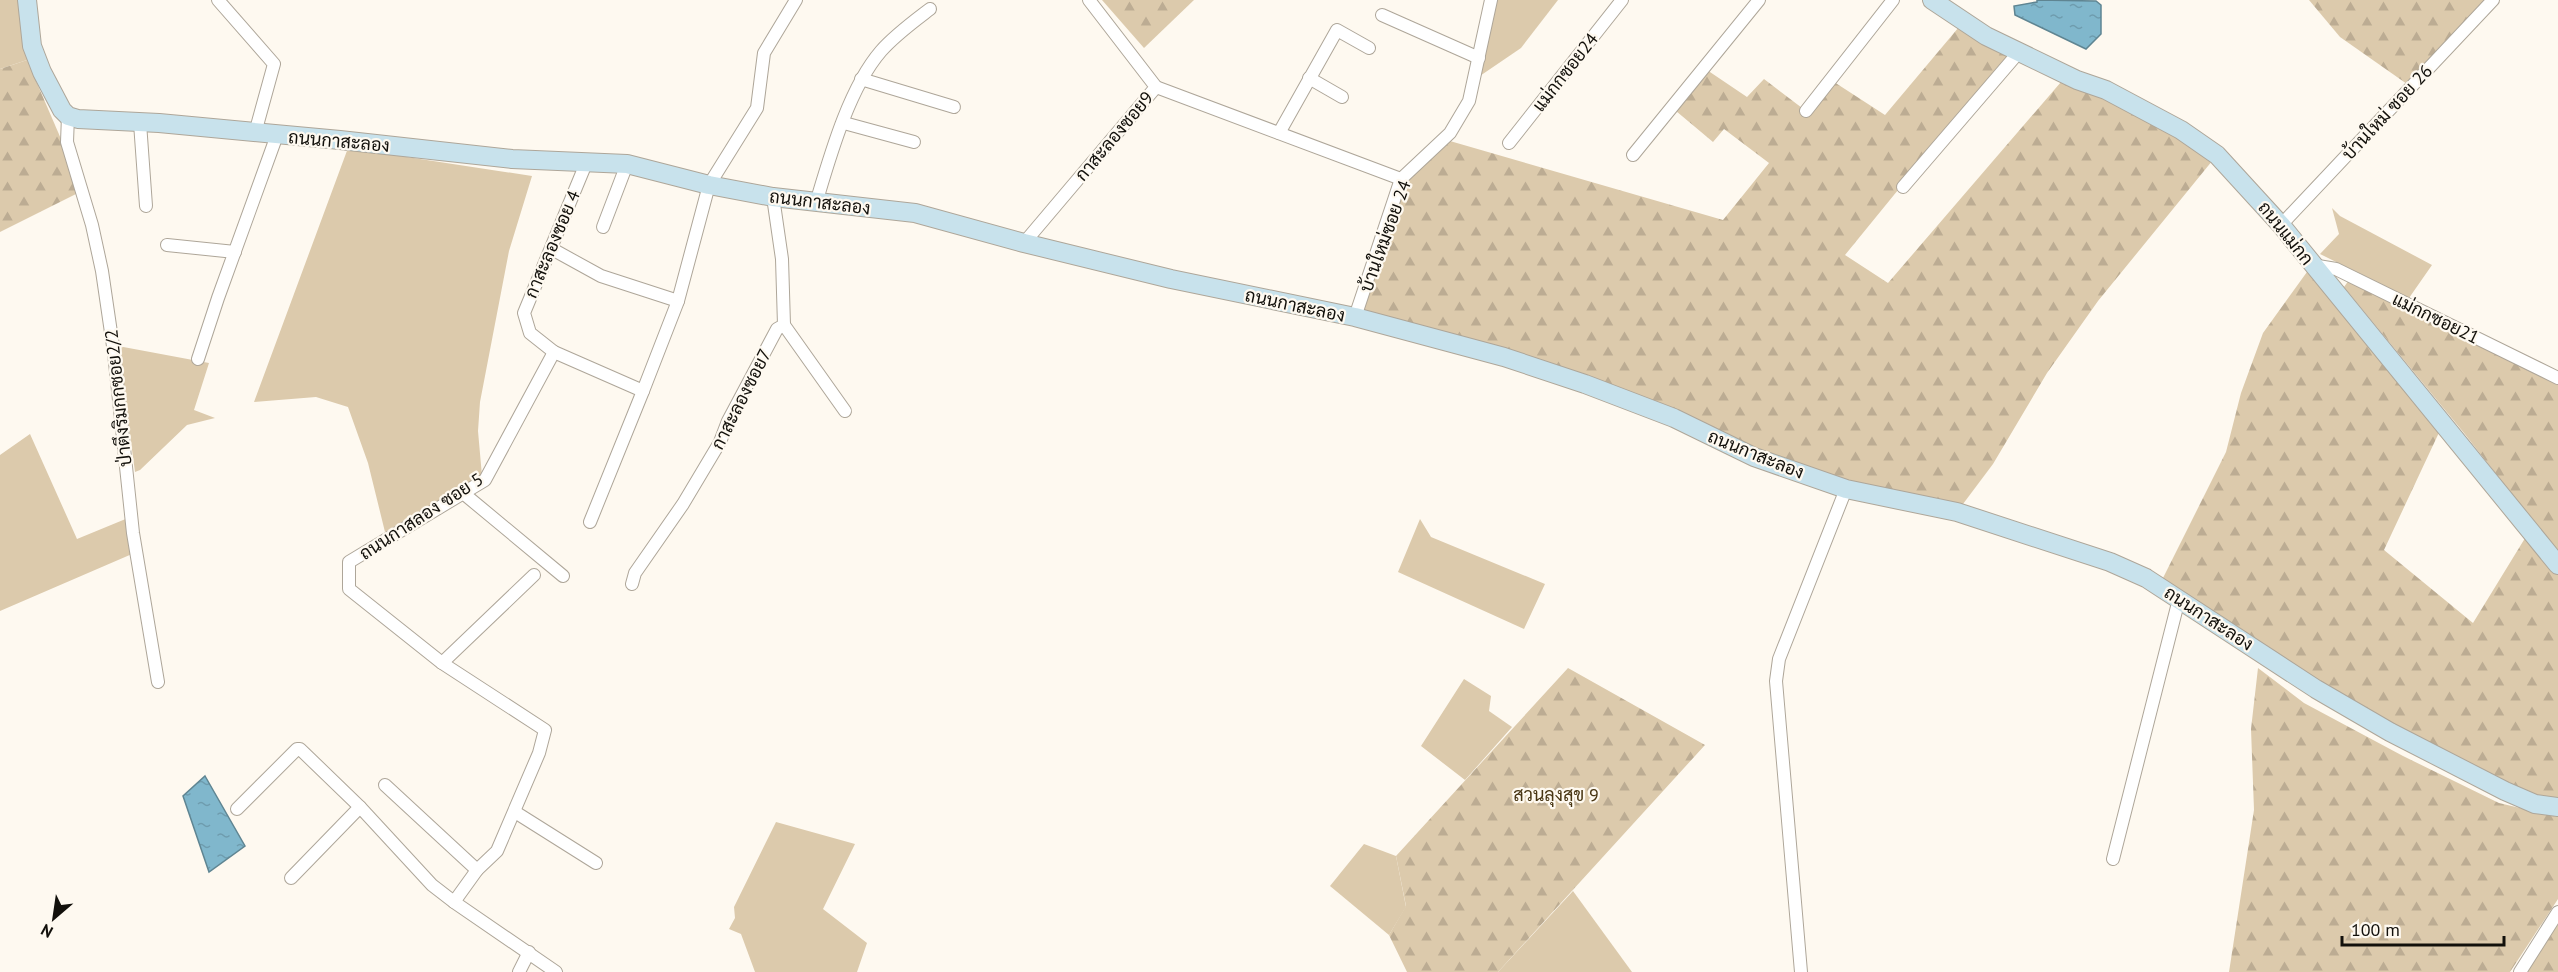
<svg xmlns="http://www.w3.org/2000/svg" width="2558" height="972" viewBox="0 0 2558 972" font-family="'PT Sans',Sarabun,sans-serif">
<defs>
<pattern id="forest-firs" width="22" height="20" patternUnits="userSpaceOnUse" patternTransform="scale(1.5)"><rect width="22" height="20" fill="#dccaac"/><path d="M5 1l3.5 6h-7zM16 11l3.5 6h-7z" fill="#bcac93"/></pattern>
<pattern id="water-ripples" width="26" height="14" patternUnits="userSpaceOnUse" patternTransform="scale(1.5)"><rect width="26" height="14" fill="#80b7cc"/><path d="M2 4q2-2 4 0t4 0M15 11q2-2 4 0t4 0" fill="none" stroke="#6e9cae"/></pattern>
</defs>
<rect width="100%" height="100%" fill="#fef9f0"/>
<g fill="#dccaac">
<polygon points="0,0 21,0 27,60 0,69"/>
<polygon points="1491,0 1558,0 1521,48 1474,80"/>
<polygon points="348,148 532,176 509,251 480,402 478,431 482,476 385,532 368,463 348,407 316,397 254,402"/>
<polygon points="2332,208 2340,216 2432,265 2409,298 2320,254 2339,234"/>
<polygon points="118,346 209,363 194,410 215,418 187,425 140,470 135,472"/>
<polygon points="30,434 77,539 128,518 132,554 0,611 0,455"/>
<polygon points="1420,519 1431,537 1545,584 1524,629 1398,572"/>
<polygon points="1464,679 1491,696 1489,711 1512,727 1465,780 1421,746"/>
<polygon points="776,822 855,844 823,909 867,943 857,972 755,972 741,934 729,929 735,918 734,907"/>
<polygon points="1364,844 1396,856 1406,907 1389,935 1330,886"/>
<polygon points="1573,891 1632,972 1498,972"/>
</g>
<g fill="url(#forest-firs)">
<polygon points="1102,0 1194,0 1144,48"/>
<polygon points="2309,0 2487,0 2407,84 2340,37"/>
<polygon points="1964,21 2013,49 1845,255 1888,283 2067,75 2217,155 2098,301 2047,373 1993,464 1957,512 1887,498 1684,423 1355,317 1401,179 1443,139 1723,220 1769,163 1724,129 1713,142 1676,111 1704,68 1747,97 1764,79 1806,111 1831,80 1885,115"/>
<polygon points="27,60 61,139 78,193 0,232 0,69"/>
<polygon points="2312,265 2443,424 2384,550 2473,623 2530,530 2558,565 2558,807 2505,791 2159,586 2226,452 2241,393 2263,333"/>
<polygon points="2349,280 2558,384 2558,553 2464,433 2344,287"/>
<polygon points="1568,668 1705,745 1498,972 1407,972 1389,935 1406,906 1396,856"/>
<polygon points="2258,668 2304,703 2403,756 2499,803 2558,817 2558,899 2510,972 2229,972 2254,810 2251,729"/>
<polygon points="2558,912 2558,972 2520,972"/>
</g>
<g fill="url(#water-ripples)" stroke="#5f8592" stroke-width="1.5">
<polygon points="2037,0 2096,1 2101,5 2101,34 2086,49 2015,15 2014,6 2037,2"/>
<polygon points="205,776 245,846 209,872 183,796"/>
</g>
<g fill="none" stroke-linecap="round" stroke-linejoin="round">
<defs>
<g id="street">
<polyline points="218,0 274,64 255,133"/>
<polyline points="1382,15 1479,58"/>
<polyline points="1309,78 1342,97"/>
<polyline points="861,79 954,107"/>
<polyline points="1156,87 1401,179"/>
<polyline points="1806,111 1893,0"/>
<polyline points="68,116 67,142 92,225 102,271 114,353 133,533 158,682"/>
<polyline points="140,123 146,206"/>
<polyline points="844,123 914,142"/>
<polyline points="1279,133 1337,30 1369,48"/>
<polyline points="1509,143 1622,0"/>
<polyline points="1633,155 1759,0"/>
<polyline points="1903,187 2019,52"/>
<path d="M 816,203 C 830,156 849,88 881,51 C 895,35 913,22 930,9"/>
<polyline points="2281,225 2493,0"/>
<polyline points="603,227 627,164"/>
<polyline points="1024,243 1156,87 1089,0"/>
<polyline points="167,245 235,252"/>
<polyline points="552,249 601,276 678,301"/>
<polyline points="2312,265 2336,269 2558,378"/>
<polyline points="1355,317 1401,179 1450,133 1469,101 1491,0"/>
<polyline points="784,325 845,411"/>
<polyline points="554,352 530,333 524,313 587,161"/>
<polyline points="198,359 218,298 277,135"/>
<polyline points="463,493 563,576"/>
<polyline points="590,522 643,391"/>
<polyline points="632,584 635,573 683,504 720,442 728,421 777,329 784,325 782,259 773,197"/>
<polyline points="442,663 534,575"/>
<polyline points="385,785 477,870"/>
<polyline points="237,809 297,749 300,749 360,807 432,885 454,902"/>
<polyline points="515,812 596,863"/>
<polyline points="2113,859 2179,599"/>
<polyline points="291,878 360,807"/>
<polyline points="519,972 529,952"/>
<polyline points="556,972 454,902 477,870 497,851 539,753 545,730 442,663 349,589 349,562 485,480 554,352 643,391 678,301 709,185 757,108 764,53 796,0"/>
<polyline points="1801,972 1776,681 1779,659 1846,489"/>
<polyline points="2520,972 2558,912"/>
</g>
<g id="secondary">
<polyline points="27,0 32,46 42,72 62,110 68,116 78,119 159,123 340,140 512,159 627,164 709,185 773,197 915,213 1024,243 1171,279 1355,317 1504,357 1585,384 1674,418 1754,457 1846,489 1957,512 2110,562 2146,578 2316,689 2390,732 2505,791 2535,804 2558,807"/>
<polyline points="1932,0 1986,36 2077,80 2106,90 2181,130 2217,155 2281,225 2558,565"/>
</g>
</defs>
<use href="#street" stroke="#aea699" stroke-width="14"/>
<use href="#secondary" stroke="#aea699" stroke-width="20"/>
<use href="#street" stroke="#fff" stroke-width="12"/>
<use href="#secondary" stroke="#c8e2ec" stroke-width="18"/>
</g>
<g text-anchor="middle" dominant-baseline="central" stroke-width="4.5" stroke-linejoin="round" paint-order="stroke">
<g font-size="18" fill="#12100b" stroke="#fef9f0">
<text transform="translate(1565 72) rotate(-52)">แม่กกซอย24</text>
<text transform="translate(2387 112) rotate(-47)">บ้านใหม่ ซอย 26</text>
<text transform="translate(1114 136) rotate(-50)">กาสะลองซอย9</text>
<text transform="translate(339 141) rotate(5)">ถนนกาสะลอง</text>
<text transform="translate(820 202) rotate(7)">ถนนกาสะลอง</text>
<text transform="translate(2286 233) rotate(51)">ถนนแม่กก</text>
<text transform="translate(1385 236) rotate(-70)">บ้านใหม่ซอย 24</text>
<text transform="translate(552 244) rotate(-67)">กาสะลองซอย 4</text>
<text transform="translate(1295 305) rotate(12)">ถนนกาสะลอง</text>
<text transform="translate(2436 318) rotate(26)">แม่กกซอย21</text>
<text transform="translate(118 398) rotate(-96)">ป่าตึงริมกกซอย2/2</text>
<text transform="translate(741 399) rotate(-63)">กาสะลองซอย7</text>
<text transform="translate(1756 454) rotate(22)">ถนนกาสะลอง</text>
<text transform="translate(421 516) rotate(-33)">ถนนกาสลอง ซอย 5</text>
<text transform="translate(2209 618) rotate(33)">ถนนกาสะลอง</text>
</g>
<g font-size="18" fill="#483512" stroke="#fef9f0">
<text x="1556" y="794">สวนลุงสุข 9</text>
</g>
</g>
<g transform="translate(54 918) rotate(209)" stroke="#fef9f0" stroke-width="4.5" paint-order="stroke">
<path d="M0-4.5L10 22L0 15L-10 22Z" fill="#12100b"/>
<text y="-9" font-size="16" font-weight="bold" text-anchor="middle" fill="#12100b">N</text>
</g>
<path d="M2342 936v9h162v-9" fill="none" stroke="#12100b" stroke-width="3"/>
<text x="2351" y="936" font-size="18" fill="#12100b" stroke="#fef9f0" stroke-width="4.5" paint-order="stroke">100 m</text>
</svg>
